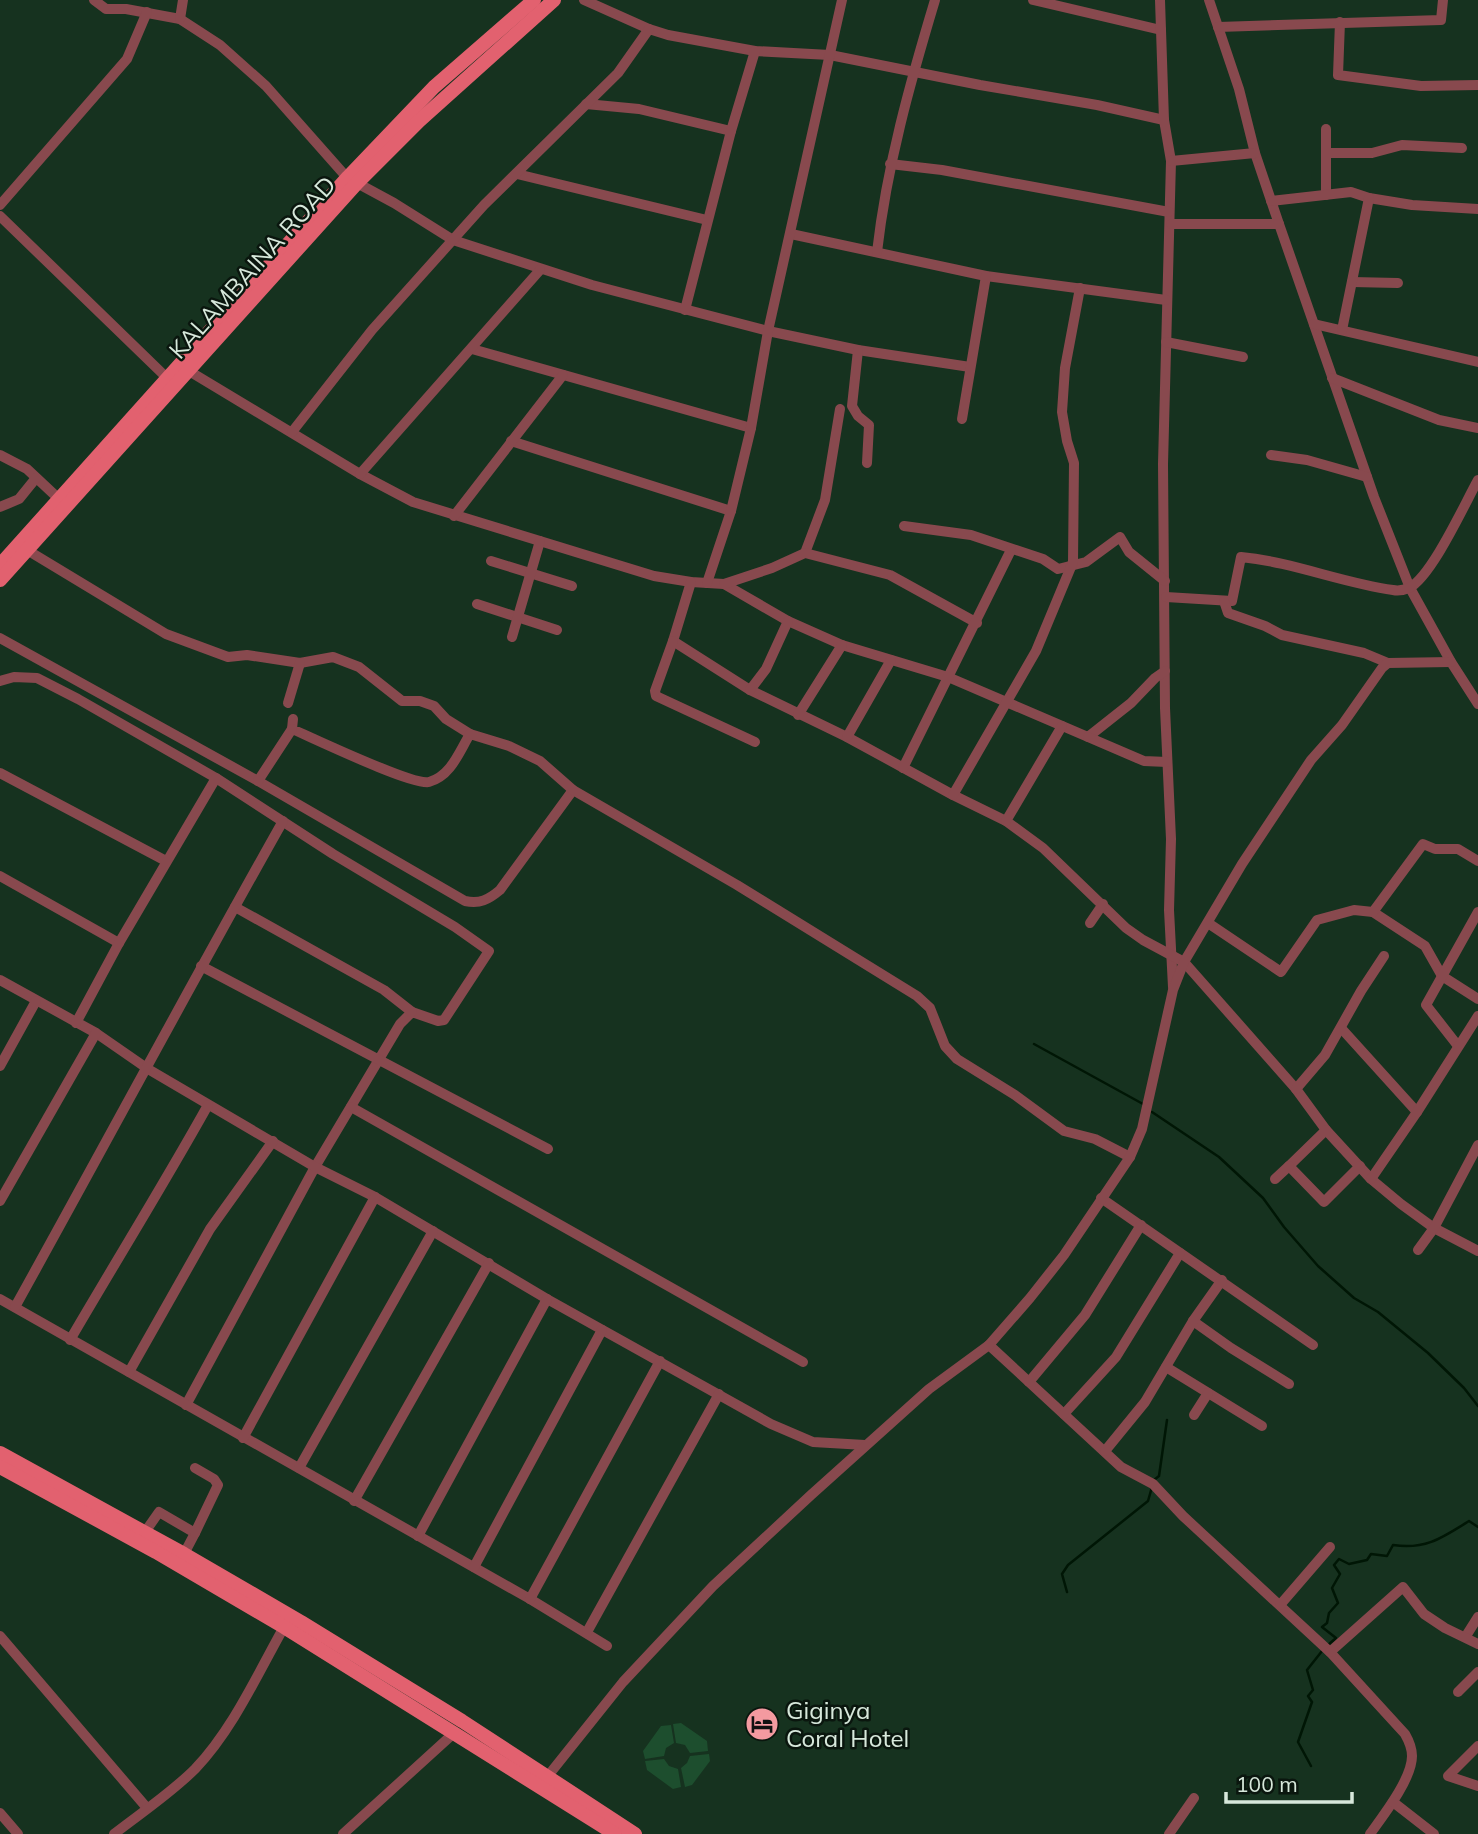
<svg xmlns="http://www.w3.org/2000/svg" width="1478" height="1834" viewBox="0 0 1478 1834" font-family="Mulish,sans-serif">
<rect width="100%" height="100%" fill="#16321f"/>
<g fill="#1d4e2e">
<polygon points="681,1723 707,1741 708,1751 690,1753 685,1745 676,1743 673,1724"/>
<polygon points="671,1725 674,1743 666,1748 664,1756 645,1759 643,1751 661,1726"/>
<polygon points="709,1754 710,1761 692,1785 685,1787 681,1768 687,1763 690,1756"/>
<polygon points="664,1759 669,1766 678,1769 681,1787 673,1789 647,1770 645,1761"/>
</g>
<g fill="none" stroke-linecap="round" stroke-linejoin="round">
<g stroke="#001605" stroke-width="2.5">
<polyline points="1034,1044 1143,1104"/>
<polyline points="1152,1112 1219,1157 1263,1198 1284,1227 1318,1266 1354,1298 1378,1312 1428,1353 1464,1388 1478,1406"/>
<polyline points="1154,1480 1159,1476 1167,1420"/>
<polyline points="1067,1592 1062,1574 1068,1565 1148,1501 1152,1487"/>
<path d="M 1327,1646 L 1336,1638 L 1322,1627 L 1327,1623 L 1329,1613 L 1338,1603 L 1332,1588 L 1340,1574 L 1334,1565 L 1339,1559 L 1349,1564 L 1367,1560 L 1371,1554 L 1387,1556 L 1393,1545 C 1425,1550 1442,1538 1469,1521 L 1478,1527"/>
<polyline points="1311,1766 1298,1742 1312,1702 1308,1696 1313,1690 1307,1670 1322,1651"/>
</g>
<g stroke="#88494e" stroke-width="10">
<polyline points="94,0 106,9 126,9 180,19 220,45 266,86 350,181"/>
<polyline points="584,0 649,29 668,35 755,51 830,55 980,85 1097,105 1164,120"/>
<polyline points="1033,0 1161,30"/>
<polyline points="1160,0 1164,120 1171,161 1163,464 1165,708 1171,839 1169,910 1173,987"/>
<polyline points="1209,0 1239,89 1255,153 1279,224 1374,497 1410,588 1451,662 1478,704"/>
<polyline points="180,19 183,0"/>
<polyline points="1340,22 1338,75 1421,86 1478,85"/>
<polyline points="1218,27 1441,20 1443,0"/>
<polyline points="586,104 639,109 731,131"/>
<polyline points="1326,153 1372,153 1402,145 1462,148"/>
<polyline points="1171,161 1255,153"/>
<polyline points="890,164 942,170 1169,212"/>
<polyline points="517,174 707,220"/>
<polyline points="357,183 394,203 453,240 592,285 768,331 858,350 970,367"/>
<polyline points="1326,195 1326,129"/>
<polyline points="1271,201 1351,192 1369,198 1412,205 1478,209"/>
<polyline points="0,205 127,59 147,12"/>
<polyline points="0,216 166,377"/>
<polyline points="1171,224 1279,224"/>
<polyline points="791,234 986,276 1166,300"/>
<path d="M 877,252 C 887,165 910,83 935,0"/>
<polyline points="1352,282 1398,283"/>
<polyline points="685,310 731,131 755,51"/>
<polyline points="1314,324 1478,362"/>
<polyline points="1342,330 1369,198"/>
<polyline points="1166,342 1243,357"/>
<polyline points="472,349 751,428"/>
<polyline points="858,350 852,406 858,416 869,425 867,463"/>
<polyline points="189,371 360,474 413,502 654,576 691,582 724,584 788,621 842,645 948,677 1088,737 1131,703 1155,678 1165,671"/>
<polyline points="1332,378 1439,420 1478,428"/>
<polyline points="962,419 986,276"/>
<polyline points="292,432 372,330 484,205 618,73 649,29"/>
<polyline points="511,441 731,511"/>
<polyline points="0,455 27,469 59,499"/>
<polyline points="1271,455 1307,460 1367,477"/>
<polyline points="360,474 540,270"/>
<polyline points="0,507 19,499 36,478"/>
<polyline points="454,516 563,375"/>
<polyline points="904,526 971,535 1043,559 1058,569 1086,562 1120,537 1129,552 1165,581"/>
<polyline points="27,550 166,634 228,657 247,655 300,663 333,657 359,667 402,701 420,701 434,706 446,719 470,734"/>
<polyline points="805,553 825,500 840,409"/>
<polyline points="491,561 572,586"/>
<polyline points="691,582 673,641 750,690 847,737 953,795 1006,821 1043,848 1126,928 1143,940 1184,962 1296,1089 1326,1130 1371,1179 1401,1204 1434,1228 1478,1251"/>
<polyline points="707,583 731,511 751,428 768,331 842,0"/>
<polyline points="724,584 772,568 805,553 890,575 977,623"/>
<path d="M 1166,597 L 1232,601 L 1241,557 C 1293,562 1342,583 1393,590 C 1398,591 1404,590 1409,588 C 1432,576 1464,505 1478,480"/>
<polyline points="1224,601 1228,613 1265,626 1282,635 1364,653 1388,663"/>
<polyline points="477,604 557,630"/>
<polyline points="512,637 540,541"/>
<path d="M 0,638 L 258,781 L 465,901 C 480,904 488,900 500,890 L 573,790"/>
<polyline points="673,641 655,691 656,696 755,742"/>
<polyline points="0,681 14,677 37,678 78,699 216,778 333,854 455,927 489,951 444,1020 438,1021 412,1012 400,1024 315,1167 186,1405"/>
<polyline points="750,690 766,669 788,621"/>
<polyline points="288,703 300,663"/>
<polyline points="798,715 842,645"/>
<path d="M 293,719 L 292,729 C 313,738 413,786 429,782 C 451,776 459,752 470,734 L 509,746 L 540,761 L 573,790 L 737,885 L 917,996 L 930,1008 L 945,1046 L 957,1059 L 1015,1095 L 1064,1131 L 1095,1139 L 1130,1157"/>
<polyline points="847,737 891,660"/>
<polyline points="1088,737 1144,761 1167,762"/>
<polyline points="903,768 1011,550"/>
<polyline points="0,773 166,861"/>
<polyline points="258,781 292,729"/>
<polyline points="953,795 1036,651 1073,562 1074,463 1067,441 1062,412 1065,368 1080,288"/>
<polyline points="1006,821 1062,726"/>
<polyline points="0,876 119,943"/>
<polyline points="235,907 384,990 412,1012"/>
<polyline points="1373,912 1425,946 1442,976 1478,999"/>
<polyline points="1090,923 1103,904"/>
<polyline points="1208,923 1281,972 1317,920 1354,910 1373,912 1423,844 1435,849 1458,849 1478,861"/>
<polyline points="201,966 548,1149"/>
<polyline points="0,980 96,1033 148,1069 315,1167 375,1197 547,1299 771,1424 813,1442 865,1445"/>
<polyline points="76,1023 119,943 216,778"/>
<polyline points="1341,1028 1417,1112"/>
<polyline points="1458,1046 1426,1005 1478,912"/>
<polyline points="0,1066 36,1001"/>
<polyline points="1296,1089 1325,1055 1361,991 1384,956"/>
<polyline points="351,1107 803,1362"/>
<polyline points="1326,1130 1289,1166 1324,1202 1360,1166"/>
<polyline points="1275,1179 1289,1166"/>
<polyline points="1371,1179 1417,1112 1478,1016"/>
<polyline points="1101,1198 1313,1345"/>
<polyline points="0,1201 96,1033"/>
<polyline points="1418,1250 1434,1228 1478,1145"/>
<polyline points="0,1299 530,1599 607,1646"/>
<path d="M 15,1307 C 105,1145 192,982 283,821"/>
<polyline points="1193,1321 1231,1348 1289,1384"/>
<path d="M 70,1340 C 116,1261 164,1184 208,1105"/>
<path d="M 989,1345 L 1121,1467 L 1153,1484 L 1183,1516 L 1330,1652 L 1405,1734 C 1409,1741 1412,1748 1412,1756 C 1412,1779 1383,1816 1370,1834"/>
<polyline points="1166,1367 1262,1426"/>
<polyline points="129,1372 210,1229 273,1141"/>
<polyline points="1029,1382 1085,1315 1141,1225"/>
<polyline points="1064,1414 1116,1357 1180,1253"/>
<polyline points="1194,1415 1208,1393"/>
<polyline points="243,1438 375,1197"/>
<polyline points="1105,1451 1145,1402 1193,1321 1222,1280"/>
<polyline points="299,1468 433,1231"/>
<polyline points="354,1501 489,1263"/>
<polyline points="145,1532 159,1512 195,1533 184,1554"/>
<polyline points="195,1533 218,1485 214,1479 195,1468"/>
<polyline points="418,1536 547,1299"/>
<polyline points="474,1567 602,1330"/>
<polyline points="530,1599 660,1361"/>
<polyline points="1280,1605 1330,1547"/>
<polyline points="587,1632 719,1394"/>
<polyline points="0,1636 147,1808"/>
<polyline points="1466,1636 1478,1617"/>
<polyline points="1330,1652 1403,1587 1424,1614 1445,1628 1478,1644"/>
<polyline points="1458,1692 1478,1672"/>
<polyline points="1478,1746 1448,1776 1478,1786"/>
<polyline points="547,1777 623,1682 713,1586 811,1495 929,1389 989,1345 1030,1298 1064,1255 1130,1157 1142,1129 1173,990 1184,962 1242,864 1311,760 1342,725 1382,668 1388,663 1451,662"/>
<polyline points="1393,1802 1434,1834"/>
<polyline points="0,1813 18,1834"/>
<path d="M 114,1834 C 141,1813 171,1793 195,1769 C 233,1729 257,1675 284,1627"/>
<polyline points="343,1834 454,1733"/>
<polyline points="1169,1834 1194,1798"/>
</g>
<g stroke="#e2616f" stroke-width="14">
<polyline points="0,565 348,177 434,87 534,0"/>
<polyline points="0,580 357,183 419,121 554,0"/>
<polyline points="0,1453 184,1554 301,1622 462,1721 635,1834"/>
<polyline points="0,1467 156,1552 284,1627 615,1834"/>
</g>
</g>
<defs>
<symbol id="hotel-disc" viewBox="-11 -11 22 22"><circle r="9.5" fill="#f49aa0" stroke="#0a160e"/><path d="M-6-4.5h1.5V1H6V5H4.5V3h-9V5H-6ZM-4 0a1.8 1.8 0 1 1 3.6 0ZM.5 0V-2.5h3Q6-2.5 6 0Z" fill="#111"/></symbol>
</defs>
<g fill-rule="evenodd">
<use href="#hotel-disc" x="743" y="1705" width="38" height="38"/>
</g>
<g text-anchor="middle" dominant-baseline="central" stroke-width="5" stroke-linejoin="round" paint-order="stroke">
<g font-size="24" fill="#d7e8db" stroke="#0a160e">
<text transform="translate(252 267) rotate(-48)">KALAMBAINA ROAD</text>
</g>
<g font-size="24" fill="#d7e8db" stroke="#0a160e" text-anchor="start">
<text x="786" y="1710">Giginya<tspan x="786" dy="28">Coral Hotel</tspan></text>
</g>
</g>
<path d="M1226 1792v10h126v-10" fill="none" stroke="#d7e8db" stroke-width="3.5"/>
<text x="1236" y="1792" font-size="21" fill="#d7e8db" stroke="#0a160e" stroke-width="5" paint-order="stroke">100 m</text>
</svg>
